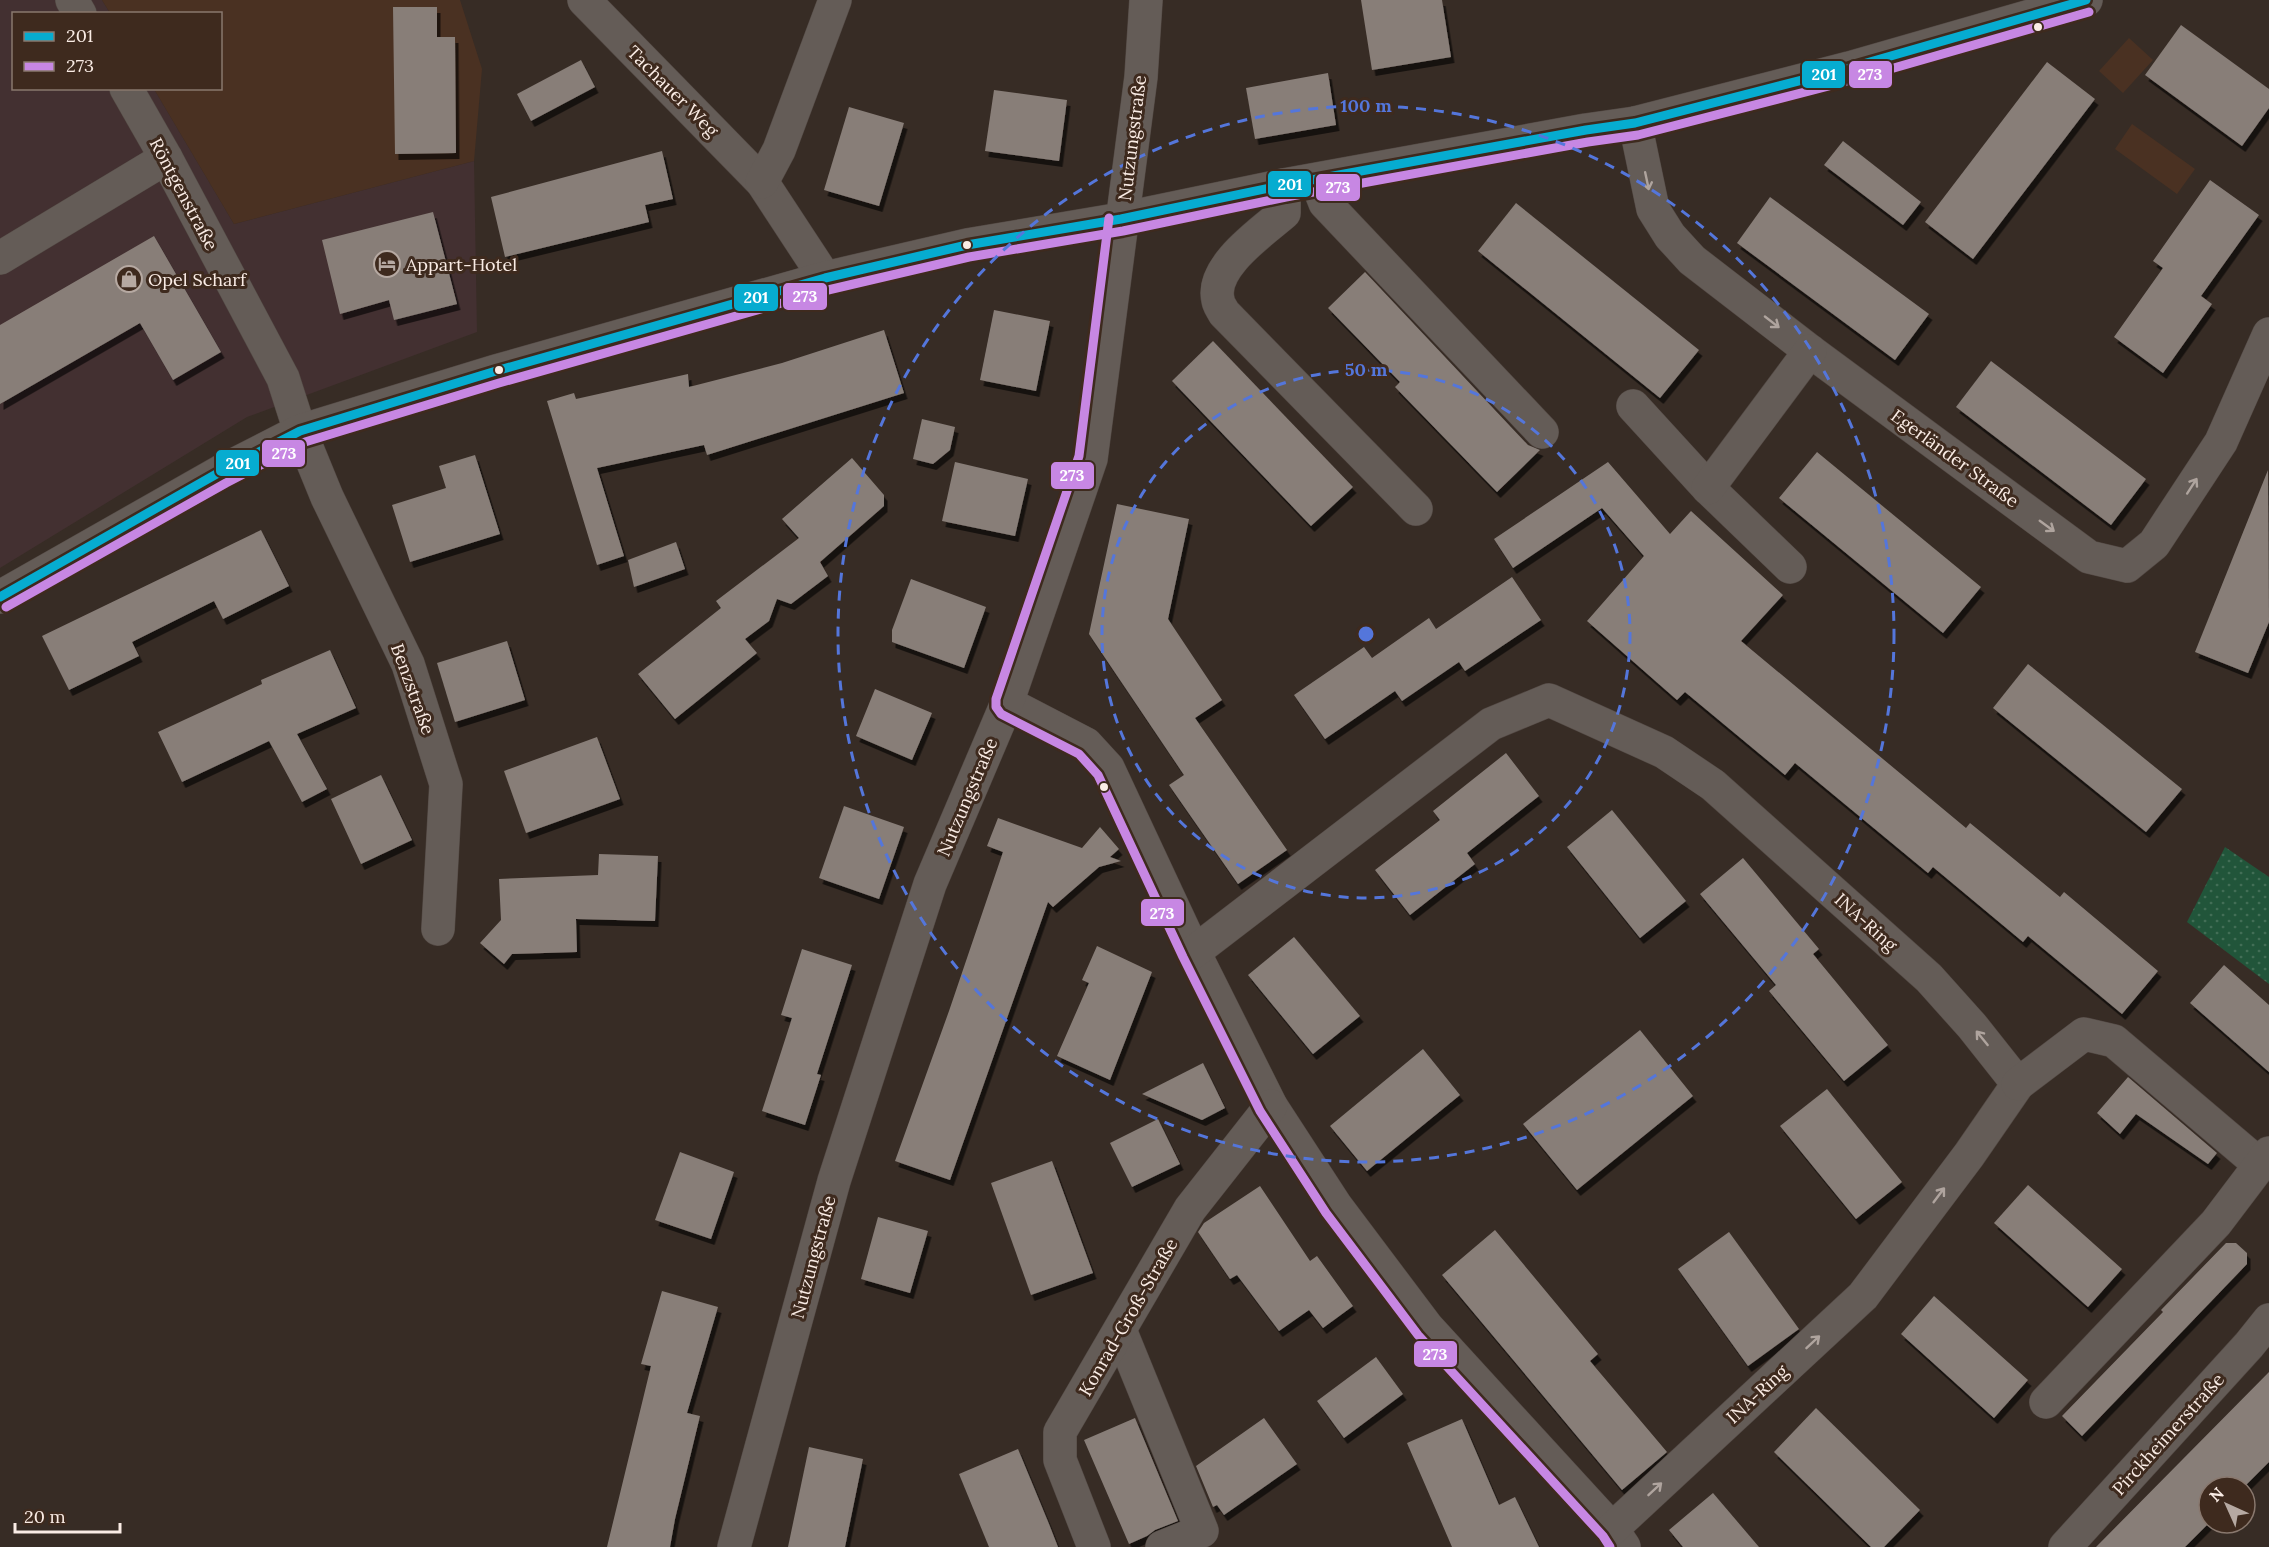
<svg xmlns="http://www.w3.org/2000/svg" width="2269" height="1547" viewBox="0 0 2269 1547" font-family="Lora,serif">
<defs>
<pattern id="park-dots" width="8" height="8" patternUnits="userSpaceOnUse" patternTransform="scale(1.5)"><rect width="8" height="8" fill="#21553a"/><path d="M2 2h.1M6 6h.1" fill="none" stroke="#426e56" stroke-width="1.8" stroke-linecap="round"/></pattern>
<filter id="shadow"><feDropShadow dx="3.5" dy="6" stdDeviation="0" flood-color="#0009"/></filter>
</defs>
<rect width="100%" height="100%" fill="#372c25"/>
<polygon fill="#433031" points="0,0 102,0 110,13 14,14 14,88 154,89 234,224 474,161 477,332 247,417 0,568"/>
<g fill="#4a3122">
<polygon points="102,0 460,0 482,69 474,161 234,224 154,89 220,88 220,14 110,13"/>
<polygon points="2129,38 2153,60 2123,93 2099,71"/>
<polygon points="2132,124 2195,169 2177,194 2115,149"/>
</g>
<polygon fill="url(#park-dots)" points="2225,847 2269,877 2269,984 2187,922"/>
<g fill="#887e78" filter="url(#shadow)">
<polygon points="1361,0 1442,0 1451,57 1372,70"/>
<polygon points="393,7 437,7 437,37 455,37 456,153 395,154"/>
<polygon points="2181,25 2269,89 2269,108 2242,146 2145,75"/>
<polygon points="581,60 595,87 531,121 517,94"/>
<polygon points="2047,62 2095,99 1973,259 1925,222"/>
<polygon points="1328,73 1336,125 1255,139 1246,88"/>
<polygon points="994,90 1067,100 1059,161 985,151"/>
<polygon points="849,107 904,123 879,206 824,190"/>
<polygon points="1843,141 1921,202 1903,225 1824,165"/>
<polygon points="662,151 673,199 645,205 649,222 505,257 491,197"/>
<polygon points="2210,180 2259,215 2201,296 2212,304 2163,373 2114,337 2163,268 2153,261"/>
<polygon points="1770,197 1929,314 1895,360 1737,243"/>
<polygon points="1516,203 1699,350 1660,398 1478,251"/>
<polygon points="433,212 457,304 394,320 389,300 340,314 322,240"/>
<polygon points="154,236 221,352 173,380 140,323 0,404 0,325"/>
<polygon points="1365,272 1528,445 1540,450 1497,492 1395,387 1400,382 1328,308"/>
<polygon points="994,310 1050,321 1036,391 980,380"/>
<polygon points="884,330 904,393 707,455 704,445 597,468 624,556 597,565 547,401 574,393 576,399 688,374 689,387 782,363"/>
<polygon points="1213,341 1353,487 1311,526 1172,381"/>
<polygon points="1991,361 2146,479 2111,525 1956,407"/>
<polygon points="922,419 955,427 950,450 933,464 913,459"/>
<polygon points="1817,452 1981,587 1943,633 1779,498"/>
<polygon points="475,455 500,534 410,562 392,505 446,488 439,466"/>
<polygon points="852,458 884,495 884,506 820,562 828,576 791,604 777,599 769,621 745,639 757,653 675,719 638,674 721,608 716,601 799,538 782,519"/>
<polygon points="955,462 1028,479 1015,536 942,521"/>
<polygon points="1608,462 1670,534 1691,511 1783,595 1741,641 1966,828 1970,823 2060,897 2064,892 2158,971 2122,1014 2028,936 2023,942 1933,867 1928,873 1795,763 1785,775 1685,692 1677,700 1587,621 1644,556 1602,508 1513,568 1494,539"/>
<polygon points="2268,470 2269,622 2248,673 2195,652"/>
<polygon points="1117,504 1189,519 1168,619 1222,700 1195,718 1287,850 1238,884 1169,785 1184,775 1089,634"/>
<polygon points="261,530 289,586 223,619 214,601 132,642 139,656 69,690 42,636"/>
<polygon points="676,542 685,569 634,587 628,560"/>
<polygon points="1512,577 1541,620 1465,671 1459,662 1402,701 1395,691 1325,739 1294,695 1364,647 1372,658 1429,618 1436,629"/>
<polygon points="911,579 986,607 964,668 892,642 892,630"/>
<polygon points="507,641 525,700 455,722 437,663"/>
<polygon points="330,650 356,708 297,734 327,789 302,802 269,741 182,782 158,732 262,684 261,680"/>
<polygon points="2028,664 2182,789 2146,832 1993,708"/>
<polygon points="875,689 932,713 912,760 856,736"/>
<polygon points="597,737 620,799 526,833 504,771"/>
<polygon points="1506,753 1539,796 1467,853 1475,864 1410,915 1375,870 1440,820 1433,811"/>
<polygon points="381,775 412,840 361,864 331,799"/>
<polygon points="844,806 904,827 879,899 819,878"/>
<polygon points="1612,810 1686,901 1640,938 1567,847"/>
<polygon points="998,818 1082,848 1100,827 1119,849 1110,857 1121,861 1099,867 1053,907 1048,902 950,1180 895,1161 949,1011 1003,852 987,846"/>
<polygon points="599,854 658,856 655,921 576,919 577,952 512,954 504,964 480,943 501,920 499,879 598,875"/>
<polygon points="1743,858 1819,949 1813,954 1888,1045 1844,1081 1769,991 1776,985 1700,894"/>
<polygon points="1294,937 1360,1016 1313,1054 1248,975"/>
<polygon points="1097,946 1152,972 1110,1080 1057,1056 1089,983 1082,980"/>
<polygon points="802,949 852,965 817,1074 821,1075 805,1125 762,1111 792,1018 781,1015"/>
<polygon points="2224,965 2269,1005 2269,1072 2190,1003"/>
<polygon points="1640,1030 1693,1096 1577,1190 1523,1124"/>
<polygon points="1423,1049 1460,1095 1367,1171 1330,1126"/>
<polygon points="1203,1063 1225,1108 1202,1120 1142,1094"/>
<polygon points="2128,1077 2217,1153 2208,1164 2136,1114 2120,1134 2097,1113"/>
<polygon points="1827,1089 1902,1182 1856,1219 1780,1126"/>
<polygon points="1158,1119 1180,1164 1132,1187 1110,1143"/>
<polygon points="680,1152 734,1172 711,1239 655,1220"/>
<polygon points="1052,1161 1093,1273 1031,1295 991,1183"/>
<polygon points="2028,1185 2122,1269 2088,1307 1994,1223"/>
<polygon points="1260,1186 1310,1261 1317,1256 1353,1306 1323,1328 1309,1310 1279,1331 1237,1275 1230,1279 1198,1232 1204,1223"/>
<polygon points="878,1217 928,1231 910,1293 861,1279"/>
<polygon points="1495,1230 1598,1354 1590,1361 1667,1452 1622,1490 1442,1275"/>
<polygon points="1729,1232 1799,1329 1748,1366 1678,1269"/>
<polygon points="2226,1243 2236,1243 2247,1253 2247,1264 2082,1436 2062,1416 2163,1312 2161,1310"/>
<polygon points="662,1291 718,1307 687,1413 700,1416 675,1519 670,1547 607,1547 651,1366 641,1364"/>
<polygon points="1934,1296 2028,1380 1994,1418 1901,1334"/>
<polygon points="1376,1357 1403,1394 1344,1438 1317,1401"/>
<polygon points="2269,1372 2269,1462 2244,1487 2209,1487 2209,1523 2185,1547 2096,1547"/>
<polygon points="1816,1408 1920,1510 1884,1547 1871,1547 1774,1452"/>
<polygon points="1135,1418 1178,1521 1155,1530 1147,1536 1129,1544 1084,1440"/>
<polygon points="1264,1418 1297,1464 1224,1515 1217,1505 1213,1507 1196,1466"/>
<polygon points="1462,1419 1499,1505 1515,1497 1539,1547 1452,1547 1407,1443"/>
<polygon points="809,1447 863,1459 845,1547 788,1547"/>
<polygon points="1018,1449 1049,1524 1058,1547 989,1547 959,1474"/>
<polygon points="1713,1493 1759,1547 1683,1547 1669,1530"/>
</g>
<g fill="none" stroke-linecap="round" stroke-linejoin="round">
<defs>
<g id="minor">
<polyline points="72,0 80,14"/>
<polyline points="584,0 762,182 825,278"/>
<polyline points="126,88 166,158 283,378 300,431 327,497 408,664 446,784 438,929"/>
<polyline points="1635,123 1653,209 1670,236 1692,260 1810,351 2089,557 2127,566 2154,544 2221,442 2269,334"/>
<polyline points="1316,180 1325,203 1542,432"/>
<polyline points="762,182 779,150 835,0"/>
<path d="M 1284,185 L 1284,213 C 1262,232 1210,267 1218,300 C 1218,304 1222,309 1224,313 L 1416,509"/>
<polyline points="0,258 166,158"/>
<polyline points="1633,406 1708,488 1790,567"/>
<polyline points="1708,488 1810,351"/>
<polyline points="0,597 220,472 300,431 496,371 825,278 967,245 1121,219 1284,185 1586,130 1635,123 1849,68 2086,0"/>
<polyline points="1007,703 1086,744 1108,768 1194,952 1271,1106 1336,1206 1427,1327 1612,1529 1624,1547"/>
<polyline points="1194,952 1491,724 1549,700 1664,752 1713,785 1929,978 1972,1026 2018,1084 1969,1155 1863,1296 1612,1529"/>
<polyline points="2018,1084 2084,1034 2114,1041 2260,1165"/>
<polyline points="1120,1330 1202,1531 1162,1547"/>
<polyline points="2046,1402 2216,1223 2269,1153"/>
<polyline points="734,1547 834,1181 930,884 1007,703 1091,459 1141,77 1146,0"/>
<polyline points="1094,1547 1060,1460 1060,1432 1190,1209 1271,1106"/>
<polyline points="2065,1547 2249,1345 2269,1320"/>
</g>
</defs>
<use href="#minor" stroke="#524843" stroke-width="34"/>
<use href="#minor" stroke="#645c57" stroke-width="33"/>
<defs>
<polyline id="bus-1" points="0,597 220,472 300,431 496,371 825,278 967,245 1121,219 1284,185 1586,130 1635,123 1849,68 2086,0"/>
<g id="bus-2">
<polyline points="1109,218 1079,456 996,699 996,707 1001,714 1079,754 1098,775 1183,957 1260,1111 1326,1213 1418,1335 1603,1536 1610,1547"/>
<polyline points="6,607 226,483 305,442 499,383 828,290 969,257 1123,231 1286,197 1588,142 1638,135 1852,80 2089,12"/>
</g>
</defs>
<use href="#bus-1" stroke="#3e2a1e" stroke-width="14"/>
<use href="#bus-2" stroke="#3e2a1e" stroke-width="14"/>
<use href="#bus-1" stroke="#06acd0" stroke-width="9"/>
<use href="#bus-2" stroke="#c787e3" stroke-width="9"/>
</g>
<defs><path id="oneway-shaft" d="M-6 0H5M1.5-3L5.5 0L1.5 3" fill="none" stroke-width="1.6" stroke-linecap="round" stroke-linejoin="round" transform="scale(1.5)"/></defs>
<g stroke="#afa49e">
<use href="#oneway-shaft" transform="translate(1647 181) rotate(78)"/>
<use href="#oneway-shaft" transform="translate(1772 322) rotate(38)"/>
<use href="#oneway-shaft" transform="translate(2192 486) rotate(-57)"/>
<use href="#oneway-shaft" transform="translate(2047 526) rotate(36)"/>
<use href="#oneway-shaft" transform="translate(1982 1038) rotate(-129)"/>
<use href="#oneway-shaft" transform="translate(1939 1195) rotate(-53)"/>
<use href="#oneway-shaft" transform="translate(1813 1342) rotate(-43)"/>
<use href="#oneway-shaft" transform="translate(1655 1489) rotate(-43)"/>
</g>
<g fill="none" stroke="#5476db" stroke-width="3" stroke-dasharray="10 8">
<circle cx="1366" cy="634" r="264"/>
<circle cx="1366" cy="634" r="528"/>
</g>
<defs>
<symbol id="hotel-ring" viewBox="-11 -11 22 22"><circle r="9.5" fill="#3e2a1e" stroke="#b6a9a2" stroke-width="1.5"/><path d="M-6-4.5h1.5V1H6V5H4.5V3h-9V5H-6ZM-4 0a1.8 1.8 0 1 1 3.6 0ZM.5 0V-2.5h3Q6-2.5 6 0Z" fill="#b6a9a2"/></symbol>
<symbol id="shop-ring" viewBox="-11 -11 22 22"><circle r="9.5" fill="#3e2a1e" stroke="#b6a9a2" stroke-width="1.5"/><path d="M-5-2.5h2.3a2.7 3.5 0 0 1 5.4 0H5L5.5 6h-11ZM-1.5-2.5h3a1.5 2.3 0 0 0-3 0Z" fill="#b6a9a2"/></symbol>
</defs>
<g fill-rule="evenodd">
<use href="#hotel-ring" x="372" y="249" width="30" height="30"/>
<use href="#shop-ring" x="114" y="264" width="30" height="30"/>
</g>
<g fill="#faece5" stroke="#3e2a1e" stroke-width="2">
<circle cx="2038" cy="27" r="5"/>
<circle cx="967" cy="245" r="5"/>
<circle cx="499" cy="370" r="5"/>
<circle cx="1104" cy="787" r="5"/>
</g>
<g text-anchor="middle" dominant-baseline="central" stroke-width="6" stroke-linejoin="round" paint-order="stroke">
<g font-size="18" fill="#faece5" stroke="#3e2a1e">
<text transform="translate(673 91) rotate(45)">Tachauer Weg</text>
<text transform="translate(1132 138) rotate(-83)">Nutzungstraße</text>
<text transform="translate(184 194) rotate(62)">Röntgenstraße</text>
<text transform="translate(1955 458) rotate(36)">Egerländer Straße</text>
<text transform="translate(413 689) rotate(70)">Benzstraße</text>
<text transform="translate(967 797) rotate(-67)">Nutzungstraße</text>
<text transform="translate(1866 922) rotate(42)">INA-Ring</text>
<text transform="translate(813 1257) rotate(-75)">Nutzungstraße</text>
<text transform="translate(1128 1317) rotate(-60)">Konrad-Groß-Straße</text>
<text transform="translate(1757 1394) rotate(-43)">INA-Ring</text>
<text transform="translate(2168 1434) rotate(-48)">Pirckheimerstraße</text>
</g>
<g font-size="18" fill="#faece5" stroke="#3e2a1e" text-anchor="start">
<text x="406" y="264">Appart-Hotel</text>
<text x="148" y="279">Opel Scharf</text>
</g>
</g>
<circle cx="1366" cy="634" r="9" fill="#5476db" stroke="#3e2a1e" stroke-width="3"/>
<g font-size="18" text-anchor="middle" font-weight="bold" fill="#5476db" stroke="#3e2a1e" stroke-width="6" stroke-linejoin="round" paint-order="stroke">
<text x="1366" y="112">100 m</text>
<text x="1366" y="376">50 m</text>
</g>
<g stroke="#3e2a1e" stroke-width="2">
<rect x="1801" y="60" width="45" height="29" rx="6" fill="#06acd0"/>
<rect x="1848" y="60" width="45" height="29" rx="6" fill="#c787e3"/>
<rect x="1267" y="170" width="45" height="28" rx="6" fill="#06acd0"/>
<rect x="1315" y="173" width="46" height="29" rx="6" fill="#c787e3"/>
<rect x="782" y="282" width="46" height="29" rx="6" fill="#c787e3"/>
<rect x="733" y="283" width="46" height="29" rx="6" fill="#06acd0"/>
<rect x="261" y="439" width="45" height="29" rx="6" fill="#c787e3"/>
<rect x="215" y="449" width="45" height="28" rx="6" fill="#06acd0"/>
<rect x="1050" y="461" width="45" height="29" rx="6" fill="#c787e3"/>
<rect x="1140" y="898" width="45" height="29" rx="6" fill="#c787e3"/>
<rect x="1413" y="1340" width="45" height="28" rx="6" fill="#c787e3"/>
</g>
<g font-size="16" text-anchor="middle" font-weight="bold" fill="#fff">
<text x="1824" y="80">201</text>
<text x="1870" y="80">273</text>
<text x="1290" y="190">201</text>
<text x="1338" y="193">273</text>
<text x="805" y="302">273</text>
<text x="756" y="303">201</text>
<text x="284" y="459">273</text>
<text x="238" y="469">201</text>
<text x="1072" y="481">273</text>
<text x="1162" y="919">273</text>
<text x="1435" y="1360">273</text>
</g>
<rect x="12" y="12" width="210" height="78" fill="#3e2a1e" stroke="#89786e" stroke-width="1.5"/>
<rect x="24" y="32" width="30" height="9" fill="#06acd0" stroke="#89786e" stroke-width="1.5"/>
<text x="66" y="42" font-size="18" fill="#faece5">201</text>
<rect x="24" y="62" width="30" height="9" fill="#c787e3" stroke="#89786e" stroke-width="1.5"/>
<text x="66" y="72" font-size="18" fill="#faece5">273</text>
<g transform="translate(2227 1505) rotate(315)"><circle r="28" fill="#3e2a1e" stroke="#89786e" stroke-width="1.5"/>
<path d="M0-4.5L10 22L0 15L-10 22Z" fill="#b6a9a2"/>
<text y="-9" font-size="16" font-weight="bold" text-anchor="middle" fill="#faece5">N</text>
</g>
<path d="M15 1523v9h105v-9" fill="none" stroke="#faece5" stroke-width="3"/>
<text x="24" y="1523" font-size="18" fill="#faece5" stroke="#3e2a1e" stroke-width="4.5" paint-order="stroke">20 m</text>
</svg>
